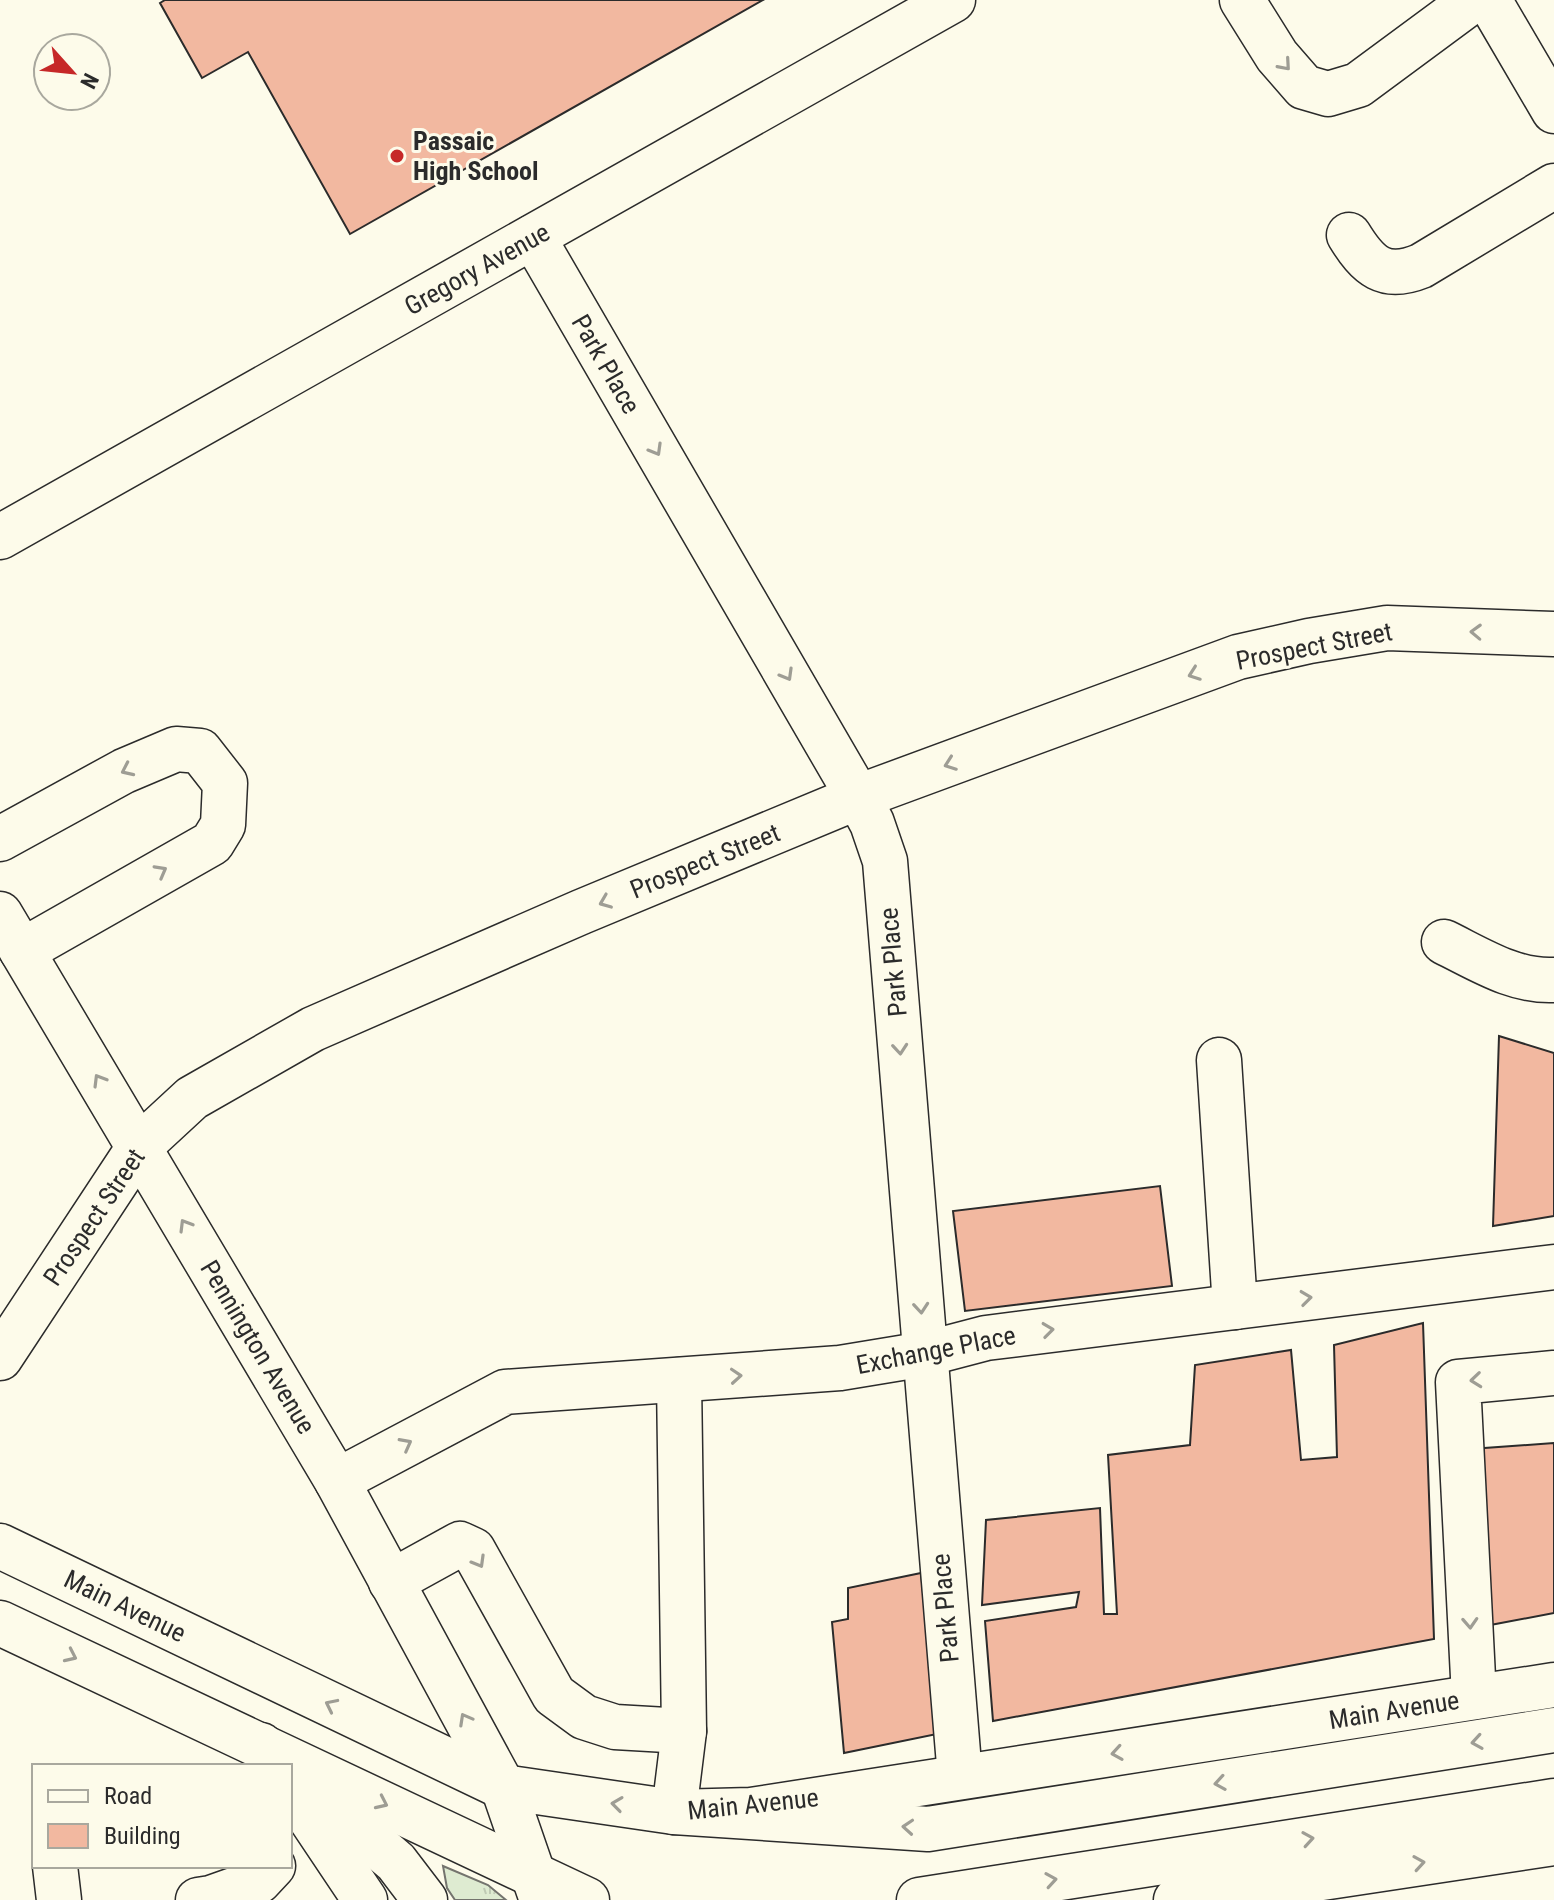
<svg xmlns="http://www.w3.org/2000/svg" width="1554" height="1900" viewBox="0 0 1554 1900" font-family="'Roboto Condensed',sans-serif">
<defs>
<pattern id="grass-tufts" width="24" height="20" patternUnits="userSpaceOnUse" patternTransform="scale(2)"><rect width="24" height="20" fill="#deebd1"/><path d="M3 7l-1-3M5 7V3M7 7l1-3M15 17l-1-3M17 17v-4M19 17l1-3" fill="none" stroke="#bfcab4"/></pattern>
</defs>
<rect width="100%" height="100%" fill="#fdfbea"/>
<polygon fill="url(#grass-tufts)" stroke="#74746e" stroke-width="2" points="443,1866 488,1885 506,1900 455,1900 447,1888"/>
<g fill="#f2b8a0" stroke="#2b2b2b" stroke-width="2">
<polygon points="165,0 763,0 350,234 248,52 202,78 160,3"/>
<polygon points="1499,1036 1554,1053 1554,1216 1493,1226"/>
<polygon points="1160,1186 1172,1286 965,1311 953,1211"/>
<polygon points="1423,1323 1434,1639 993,1721 985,1621 1076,1607 1079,1592 982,1605 986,1520 1100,1508 1104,1614 1117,1614 1108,1455 1190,1445 1195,1365 1291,1350 1301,1460 1337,1457 1334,1345"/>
<polygon points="1554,1443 1554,1613 1485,1626 1471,1449"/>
<polygon points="921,1573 937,1734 844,1753 832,1622 848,1619 848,1588"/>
</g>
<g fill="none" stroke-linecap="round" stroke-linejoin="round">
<defs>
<g id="minor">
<polyline points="1242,0 1277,56 1304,87 1328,94 1358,85 1473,0"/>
<polyline points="1489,0 1554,111"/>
<path d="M 1349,235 C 1368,266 1384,281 1421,266 L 1554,186"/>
<polyline points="533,237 858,797 872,823 885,861 960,1777"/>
<polyline points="0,537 953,0"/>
<polyline points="0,839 124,771 176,749 200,751 225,783 223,825 212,843 22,951"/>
<path d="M 1444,942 C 1479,959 1514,982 1554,980"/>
<polyline points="1219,1060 1235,1307"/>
<polyline points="139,1147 192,1098 313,1029 581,912 858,797 1238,657 1309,641 1387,628 1554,634"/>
<polyline points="679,1380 684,1731 674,1812 928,1829 1554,1730"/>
<polyline points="337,1481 505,1392 840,1368 925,1354 986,1338 1554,1267"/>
<polyline points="391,1582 460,1544 473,1550 554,1695 584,1717 615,1727 684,1731"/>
<polyline points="1474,1697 1458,1382 1554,1373"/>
<polyline points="55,1866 59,1900"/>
<polyline points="919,1900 1554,1801"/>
</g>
<g id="major">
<polyline points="0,914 337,1481 503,1787 542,1900"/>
<polyline points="0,1358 139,1147"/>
<polyline points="0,1546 503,1787 674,1812 751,1810 1554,1685"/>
<polyline points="0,1623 587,1900"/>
<polyline points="304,1783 396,1862 425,1900"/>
<polyline points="198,1900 211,1898 259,1881 273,1866"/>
<polyline points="1176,1900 1554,1843"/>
</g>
<g id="highway">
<polyline points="261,1745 275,1766"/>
<polyline points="290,1788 365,1900"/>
</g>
</defs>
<use href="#minor" stroke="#2b2b2b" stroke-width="47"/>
<use href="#major" stroke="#2b2b2b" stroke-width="47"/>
<use href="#highway" stroke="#2b2b2b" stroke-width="47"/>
<use href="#minor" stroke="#fdfbea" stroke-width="44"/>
<use href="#major" stroke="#fdfbea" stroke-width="44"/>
<use href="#highway" stroke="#fdfbea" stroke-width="44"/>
</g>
<defs><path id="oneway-chevron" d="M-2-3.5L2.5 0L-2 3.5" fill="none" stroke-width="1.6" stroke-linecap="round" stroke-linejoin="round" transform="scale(2)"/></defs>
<g stroke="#9e9d94">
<use href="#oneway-chevron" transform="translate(1285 65) rotate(49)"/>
<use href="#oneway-chevron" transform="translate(656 450) rotate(60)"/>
<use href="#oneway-chevron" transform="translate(1476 632) rotate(-178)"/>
<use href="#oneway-chevron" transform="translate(1194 674) rotate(160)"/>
<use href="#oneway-chevron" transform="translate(787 675) rotate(60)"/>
<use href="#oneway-chevron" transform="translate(950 764) rotate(160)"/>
<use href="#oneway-chevron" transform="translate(127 770) rotate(155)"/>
<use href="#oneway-chevron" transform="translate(161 871) rotate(-29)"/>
<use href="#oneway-chevron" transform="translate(605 902) rotate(158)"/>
<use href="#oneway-chevron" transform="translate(900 1049) rotate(85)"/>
<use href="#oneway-chevron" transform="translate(99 1080) rotate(-121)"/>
<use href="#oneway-chevron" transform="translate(185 1225) rotate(-121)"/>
<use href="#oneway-chevron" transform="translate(1306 1298) rotate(-7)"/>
<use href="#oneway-chevron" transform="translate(921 1308) rotate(85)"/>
<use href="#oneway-chevron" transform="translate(1048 1330) rotate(-7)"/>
<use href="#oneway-chevron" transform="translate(736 1376) rotate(-4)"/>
<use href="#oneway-chevron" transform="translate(1476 1380) rotate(174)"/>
<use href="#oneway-chevron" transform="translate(406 1444) rotate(-28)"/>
<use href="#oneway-chevron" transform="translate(479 1562) rotate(60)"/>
<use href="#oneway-chevron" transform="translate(1470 1623) rotate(87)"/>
<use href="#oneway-chevron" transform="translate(71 1656) rotate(25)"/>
<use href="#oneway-chevron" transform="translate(331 1705) rotate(-154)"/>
<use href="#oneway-chevron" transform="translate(465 1719) rotate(-119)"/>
<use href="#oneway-chevron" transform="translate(1477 1742) rotate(171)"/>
<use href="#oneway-chevron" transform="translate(1117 1753) rotate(171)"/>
<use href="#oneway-chevron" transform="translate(1220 1783) rotate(171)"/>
<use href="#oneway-chevron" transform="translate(382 1803) rotate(25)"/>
<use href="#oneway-chevron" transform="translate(617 1804) rotate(-172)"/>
<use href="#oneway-chevron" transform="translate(908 1827) rotate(-176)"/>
<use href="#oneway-chevron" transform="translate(1308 1839) rotate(-9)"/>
<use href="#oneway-chevron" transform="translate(1419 1863) rotate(-9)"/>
<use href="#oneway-chevron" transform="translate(1051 1880) rotate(-9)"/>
</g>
<circle fill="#c62828" stroke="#fdfbea" stroke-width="3" cx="397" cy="156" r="8"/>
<g text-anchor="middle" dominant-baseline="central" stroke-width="6" stroke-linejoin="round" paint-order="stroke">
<g font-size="26" font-weight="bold" fill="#2b2b2b" stroke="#fdfbea" text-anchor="start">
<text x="413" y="141">Passaic<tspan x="413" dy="30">High School</tspan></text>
</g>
<g font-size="26" fill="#2b2b2b" stroke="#fdfbea">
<text transform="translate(477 269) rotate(-29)">Gregory Avenue</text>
<text transform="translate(606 364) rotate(60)">Park Place</text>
<text transform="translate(1314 646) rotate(-11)">Prospect Street</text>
<text transform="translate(705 861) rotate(-22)">Prospect Street</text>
<text transform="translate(893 962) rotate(-95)">Park Place</text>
<text transform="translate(94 1217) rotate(-56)">Prospect Street</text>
<text transform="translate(258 1347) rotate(59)">Pennington Avenue</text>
<text transform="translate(936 1350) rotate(-11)">Exchange Place</text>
<text transform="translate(125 1606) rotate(26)">Main Avenue</text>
<text transform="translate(945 1608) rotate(-95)">Park Place</text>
<text transform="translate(1394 1710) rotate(-9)">Main Avenue</text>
<text transform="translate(753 1804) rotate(-6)">Main Avenue</text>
</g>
</g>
<rect x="32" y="1764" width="260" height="104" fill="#fdfbea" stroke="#a9a89e" stroke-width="2"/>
<rect x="48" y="1790" width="40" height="12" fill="#fdfbea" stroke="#a9a89e" stroke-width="2"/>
<text x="104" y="1804" font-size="24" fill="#2b2b2b">Road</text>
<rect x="48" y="1824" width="40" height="24" fill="#f2b8a0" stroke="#a9a89e" stroke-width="2"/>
<text x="104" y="1844" font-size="24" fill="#2b2b2b">Building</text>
<g transform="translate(72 72) rotate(117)"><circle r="38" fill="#fdfbea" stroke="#a9a89e" stroke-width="2"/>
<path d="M0-6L14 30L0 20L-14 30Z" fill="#c62828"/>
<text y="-12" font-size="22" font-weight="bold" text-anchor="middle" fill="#2b2b2b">N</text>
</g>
</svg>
